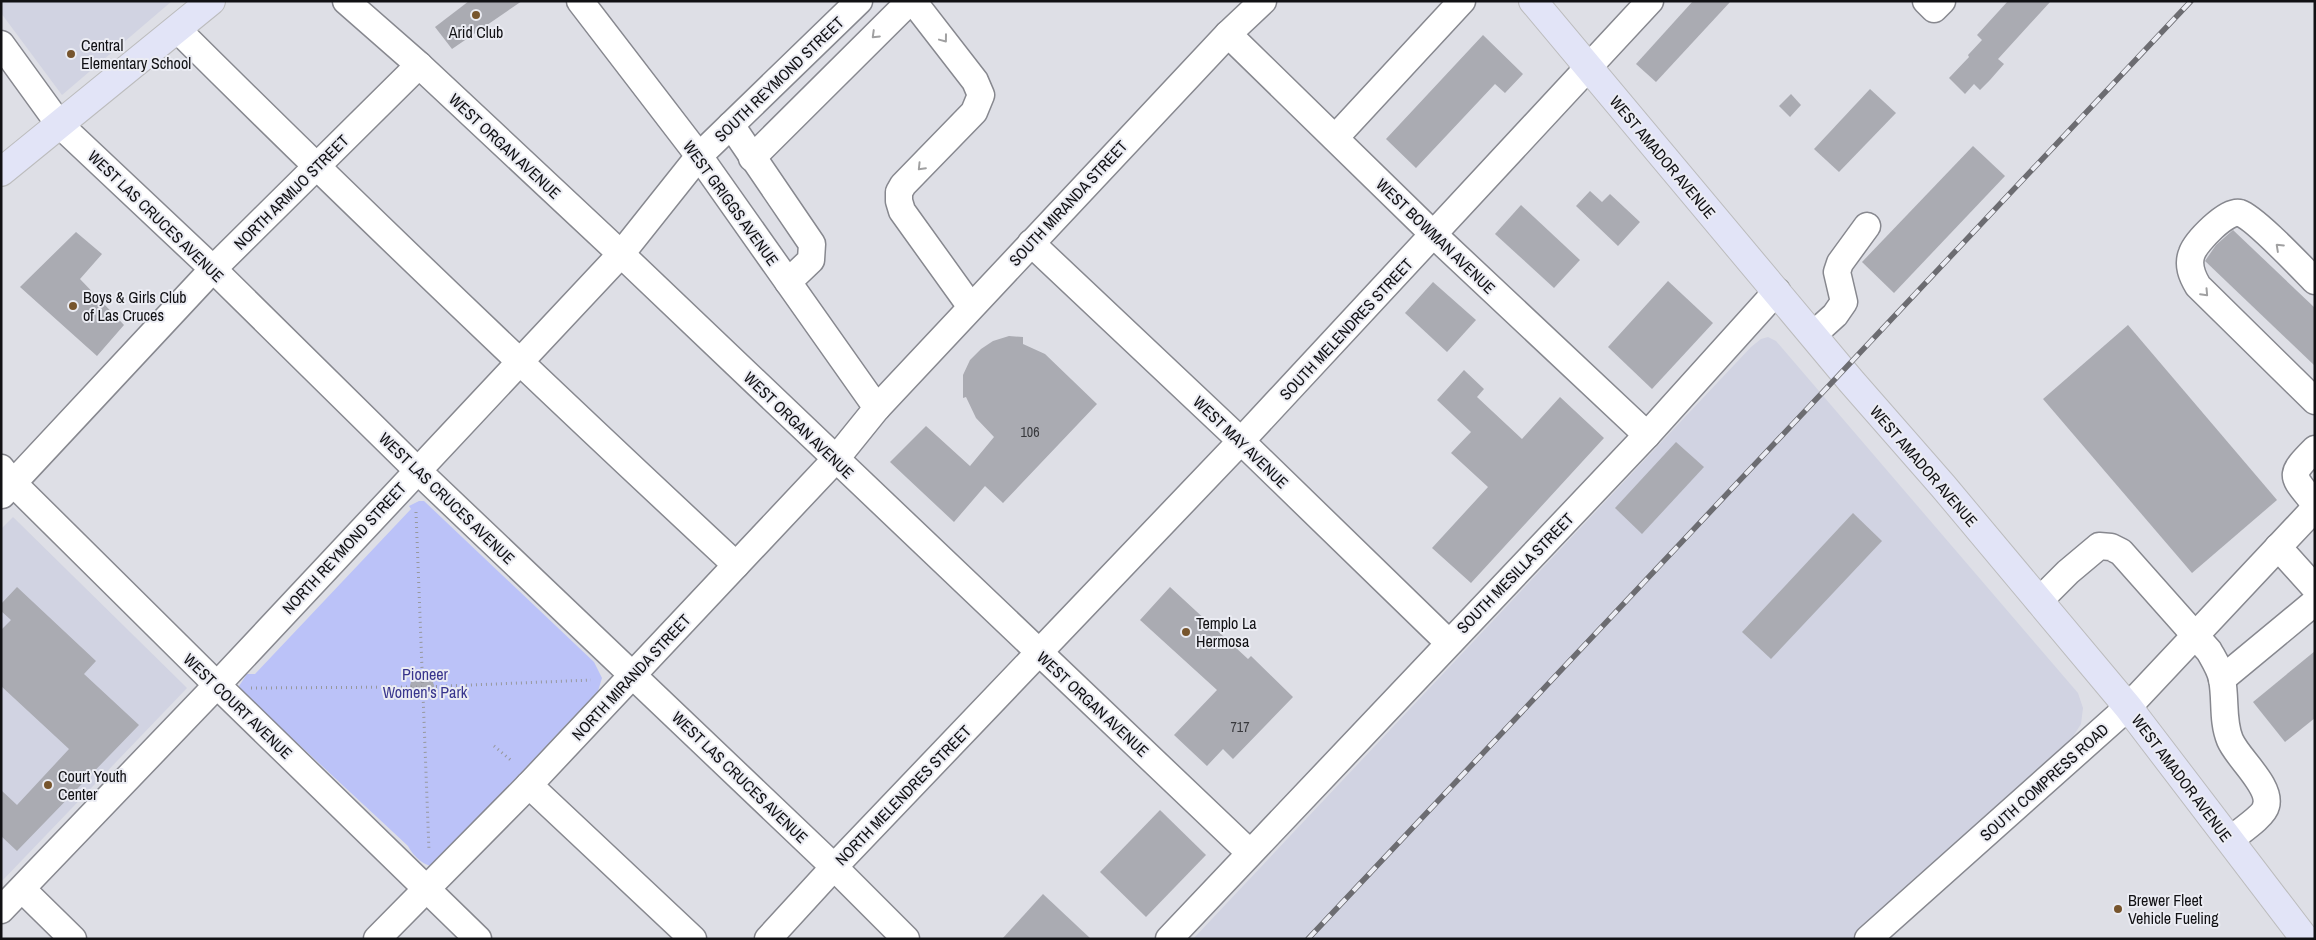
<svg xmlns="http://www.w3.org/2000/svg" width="2316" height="940" viewBox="0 0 2316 940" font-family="'Archivo Narrow',sans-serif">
<rect width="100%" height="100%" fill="#dedfe6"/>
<g fill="#d1d3e2">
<polygon points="1,1 172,1 62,95 1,13"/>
<polygon points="1768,337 1776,341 2078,693 2083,708 2081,724 2067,746 1853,939 1193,939 1751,347 1761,339"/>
<polygon points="13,517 187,688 1,882 1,529"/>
</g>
<path fill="#bbc2f8" d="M 419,501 L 424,501 L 594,662 L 602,678 L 598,691 L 433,866 C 423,866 412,854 408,846 L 263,711 L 258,709 L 239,690 L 239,686 L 247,674 L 255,674 L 411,509 L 409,506 Z"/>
<g fill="#aaabb2">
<polygon points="469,1 522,1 452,49 435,27"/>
<polygon points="1693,1 1731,1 1656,82 1636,64"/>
<polygon points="2008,1 2051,1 1998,59 2004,64 1990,80 1980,90 1974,84 1965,94 1949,78 1969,57 1968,55 1982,40 1977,35"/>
<polygon points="1483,35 1523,74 1505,93 1495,84 1416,168 1386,139"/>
<polygon points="1870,89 1896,113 1839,172 1814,149"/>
<polygon points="1791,94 1801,105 1790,117 1779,106"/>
<polygon points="1973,146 2005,176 1894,293 1862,262"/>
<polygon points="1590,191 1602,202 1610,194 1640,222 1618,246 1576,206"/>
<polygon points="1521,205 1580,260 1554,288 1495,234"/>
<polygon points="2233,230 2315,308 2315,366 2205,261 2216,245"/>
<polygon points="76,232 102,254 80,279 124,325 97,356 20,287"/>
<polygon points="1668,281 1713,323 1652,389 1608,347"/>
<polygon points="1433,282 1476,320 1447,352 1405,313"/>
<polygon points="2128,325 2277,500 2192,573 2043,399"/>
<polygon points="1009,336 1023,337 1023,344 1045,354 1097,404 1003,503 985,486 954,522 890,462 926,426 970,466 994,437 976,418 966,397 963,398 963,375 970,360 981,349 993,341"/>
<polygon points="1464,370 1484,389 1477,397 1522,439 1560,397 1604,438 1471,583 1432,548 1488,487 1451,453 1471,432 1437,400"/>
<polygon points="1676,442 1704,467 1642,534 1615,508"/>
<polygon points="1853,513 1882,541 1771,659 1742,632"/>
<polygon points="17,587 96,661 84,674 139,725 17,851 1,836 1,790 17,805 69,749 1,686 1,630 11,620 1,611 1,604"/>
<polygon points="1170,587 1248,659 1251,656 1293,697 1233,759 1223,749 1207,766 1174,735 1217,690 1140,620"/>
<polygon points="2315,651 2315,718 2285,742 2253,702"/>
<circle cx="422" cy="687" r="12"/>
<polygon points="1160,810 1206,855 1146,917 1100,872"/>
<polygon points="1043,894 1091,939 1002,939"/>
</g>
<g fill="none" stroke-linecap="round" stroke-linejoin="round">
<defs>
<g id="minor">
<polyline points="346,1 419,65 621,254 1249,852"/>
<polyline points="580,1 699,156 877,408"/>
<polyline points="913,1 975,81 981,95 974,112 903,185 899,192 899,201 902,211 971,307"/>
<polyline points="1926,1 1934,9 1942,1"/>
<path d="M 177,29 C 360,211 547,389 736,565"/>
<polyline points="1228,34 1434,235 1647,435"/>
<polyline points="1,44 59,124 213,269 417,470 834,867 906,939"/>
<polyline points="731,125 812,244 811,260 788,282"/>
<polyline points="1335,138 1462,1"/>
<polyline points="752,158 910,1"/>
<polyline points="1031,243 1241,441 1449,643"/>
<path d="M 2315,281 C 2301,267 2255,218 2240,213 C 2227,209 2196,242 2192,253 C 2187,265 2192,276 2198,286 L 2315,401"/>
<polyline points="1813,335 1835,315 1844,302 1837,272 1840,263 1867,226"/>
<path d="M 2315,449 C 2287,477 2292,475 2315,504"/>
<polyline points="1,468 13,483 217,685 478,939"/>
<polyline points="2,495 213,269 419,65"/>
<polyline points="2278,547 2315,588"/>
<path d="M 2039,601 L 2068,572 L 2099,546 L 2111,547 L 2121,552 L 2209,651 C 2214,660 2220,669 2222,679 C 2226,699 2222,721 2230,740 C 2238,759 2272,786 2266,806 C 2264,816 2238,833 2230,840"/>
<polyline points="2222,679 2315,602"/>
<polyline points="529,785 693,939"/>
<polyline points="22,889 73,939"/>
<polyline points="1,910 217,685 621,254 699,156 859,1"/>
<polyline points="377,939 529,785 835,460 877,408 1228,34 1263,1"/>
<polyline points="768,939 834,867 1241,441 1650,1"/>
<polyline points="1169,939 1647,435 1777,291"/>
<polyline points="1868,939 2128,707 2315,508"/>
</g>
<g id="major">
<polyline points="1533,1 1851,381 1943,486 2128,707 2305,939"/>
<polyline points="1,172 211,1"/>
</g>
</defs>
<use href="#minor" stroke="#87888f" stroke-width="29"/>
<use href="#major" stroke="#bcbcbd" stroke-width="30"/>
<g stroke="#97989d" stroke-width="3" stroke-dasharray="1 4" stroke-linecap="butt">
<polyline points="416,512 429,851"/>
<polyline points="251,688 423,687 591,680"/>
<polyline points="494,746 513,762"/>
</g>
<use href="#minor" stroke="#fff" stroke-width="26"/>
<use href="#major" stroke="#e2e4f7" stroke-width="28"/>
<defs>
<polyline id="rail" points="1308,939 2191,1"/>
</defs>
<use href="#rail" stroke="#6c6c71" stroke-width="5.5"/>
<use href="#rail" stroke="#ebecf3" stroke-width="4" stroke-dasharray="11" stroke-linecap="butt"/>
</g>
<defs><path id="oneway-chevron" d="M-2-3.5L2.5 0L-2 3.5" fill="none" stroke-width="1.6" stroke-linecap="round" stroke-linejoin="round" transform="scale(1.25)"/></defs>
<g stroke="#a0a0a1">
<use href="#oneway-chevron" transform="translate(875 35) rotate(136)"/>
<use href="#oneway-chevron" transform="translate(944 39) rotate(53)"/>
<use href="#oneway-chevron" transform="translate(921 167) rotate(134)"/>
<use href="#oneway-chevron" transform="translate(2279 247) rotate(-137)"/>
<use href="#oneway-chevron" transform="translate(2205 293) rotate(47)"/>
</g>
<g fill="#77552d" stroke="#ebecf3" stroke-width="2">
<circle cx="476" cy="15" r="5"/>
<circle cx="71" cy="54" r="5"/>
<circle cx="73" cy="306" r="5"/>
<circle cx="1186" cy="632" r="5"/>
<circle cx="48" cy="785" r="5"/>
<circle cx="2118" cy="909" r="5"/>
</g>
<g text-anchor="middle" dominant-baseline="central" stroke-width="4" stroke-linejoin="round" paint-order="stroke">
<g font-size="14" fill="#37383c">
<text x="1030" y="432">106</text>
<text x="1240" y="727">717</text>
</g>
<g font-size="16" fill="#111114" stroke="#ebecf3" text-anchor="start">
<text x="476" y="32" text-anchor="middle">Arid Club</text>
<text x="81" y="45">Central<tspan x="81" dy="18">Elementary School</tspan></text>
<text x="83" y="297">Boys &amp; Girls Club<tspan x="83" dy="18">of Las Cruces</tspan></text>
<text x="1196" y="623">Templo La<tspan x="1196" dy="18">Hermosa</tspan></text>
<text x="58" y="776">Court Youth<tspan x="58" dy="18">Center</tspan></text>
<text x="2128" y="900">Brewer Fleet<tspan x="2128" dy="18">Vehicle Fueling</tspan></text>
</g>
<g font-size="16" fill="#111114" stroke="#ebecf3">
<text transform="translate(779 79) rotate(-44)">SOUTH REYMOND STREET</text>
<text transform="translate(505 146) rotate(43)">WEST ORGAN AVENUE</text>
<text transform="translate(1663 157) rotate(50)">WEST AMADOR AVENUE</text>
<text transform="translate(291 192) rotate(-45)">NORTH ARMIJO STREET</text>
<text transform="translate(731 203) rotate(54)">WEST GRIGGS AVENUE</text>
<text transform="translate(1068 203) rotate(-47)">SOUTH MIRANDA STREET</text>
<text transform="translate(156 216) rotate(44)">WEST LAS CRUCES AVENUE</text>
<text transform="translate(1436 236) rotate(44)">WEST BOWMAN AVENUE</text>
<text transform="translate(1346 329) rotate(-47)">SOUTH MELENDRES STREET</text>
<text transform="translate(799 425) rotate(44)">WEST ORGAN AVENUE</text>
<text transform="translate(1241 442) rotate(44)">WEST MAY AVENUE</text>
<text transform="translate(1924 466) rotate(49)">WEST AMADOR AVENUE</text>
<text transform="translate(447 498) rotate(44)">WEST LAS CRUCES AVENUE</text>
<text transform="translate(344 548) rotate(-47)">NORTH REYMOND STREET</text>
<text transform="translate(1515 573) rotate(-46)">SOUTH MESILLA STREET</text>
<text transform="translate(631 677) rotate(-47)">NORTH MIRANDA STREET</text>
<text transform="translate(1093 704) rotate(43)">WEST ORGAN AVENUE</text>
<text transform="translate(238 706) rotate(44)">WEST COURT AVENUE</text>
<text transform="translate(740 777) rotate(44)">WEST LAS CRUCES AVENUE</text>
<text transform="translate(2182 778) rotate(53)">WEST AMADOR AVENUE</text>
<text transform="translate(2044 782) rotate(-42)">SOUTH COMPRESS ROAD</text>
<text transform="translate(903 795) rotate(-46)">NORTH MELENDRES STREET</text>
</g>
<g font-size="16" fill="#38358d" stroke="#ebecf3">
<text x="425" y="674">Pioneer<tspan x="425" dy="18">Women's Park</tspan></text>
</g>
</g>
<rect width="2316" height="940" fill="none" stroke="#111114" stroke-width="5"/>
</svg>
